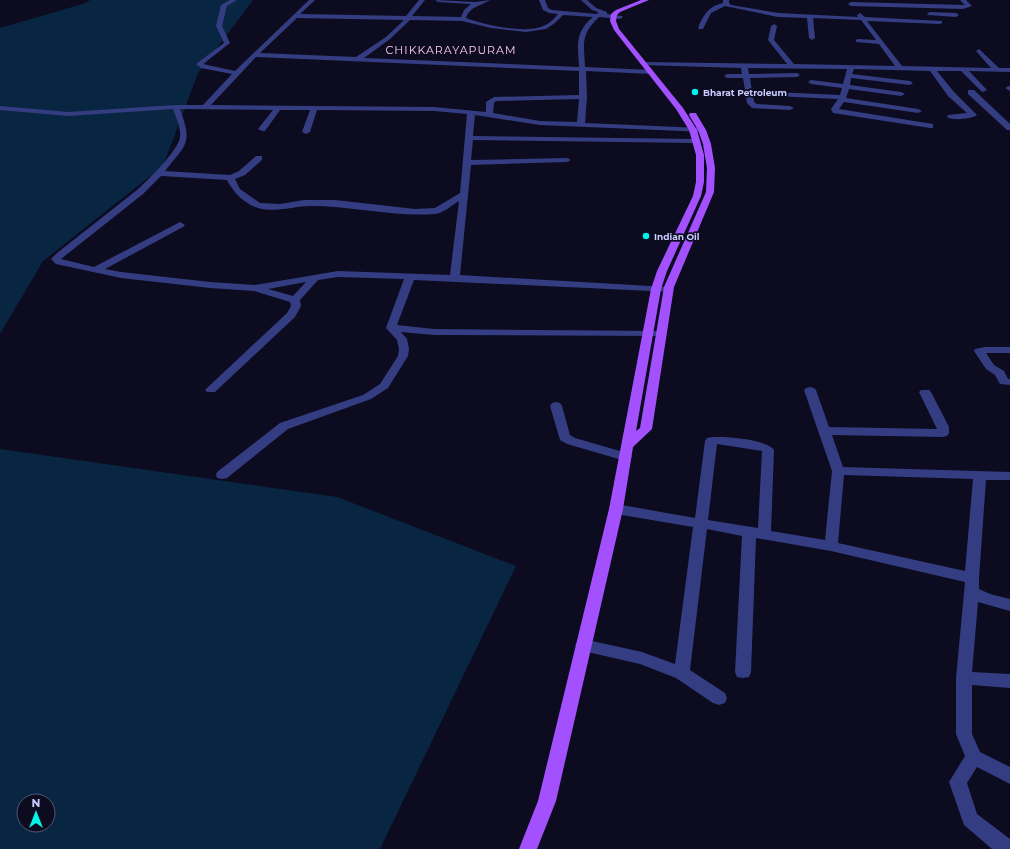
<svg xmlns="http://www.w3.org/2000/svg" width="1010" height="849" viewBox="0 0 1010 849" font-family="Montserrat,sans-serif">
<rect width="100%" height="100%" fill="#0c0b20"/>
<g fill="#082642" fill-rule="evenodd">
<polygon points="90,0 253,0 198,73 163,166 43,261 0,334 0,28 86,3"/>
<path d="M 0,449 L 337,497 L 516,566 L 380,849 L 0,849 ZM 24,801 L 48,801 L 48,825 L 24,825 Z"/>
</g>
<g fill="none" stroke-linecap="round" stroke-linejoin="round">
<g fill="#343d81" fill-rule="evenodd">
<path d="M 230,0 L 237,0 L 227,6 L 222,26 L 230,43 L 203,64 L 235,71 L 309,0 L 315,0 L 300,14 L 406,16 L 419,0 L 425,0 L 412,16 L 461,17 L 464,10 L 471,4 L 438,2 L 435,0 L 476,2 L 490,0 C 481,6 470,6 466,18 C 485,25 525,34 543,26 C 549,24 554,19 558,14 L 549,13 L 543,10 L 539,0 L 545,0 L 548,8 L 552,10 L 597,14 L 598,12 L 592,10 L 581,0 L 587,0 L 596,8 L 607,12 L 607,14 L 622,16 L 623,17 L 620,19 L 599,17 C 580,35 584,43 585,67 L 651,70 L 654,72 L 651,74 L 586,71 L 587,97 L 585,123 L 702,128 L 705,128 L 705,132 L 540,125 L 475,115 L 473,136 L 696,139 L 700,141 L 696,143 L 473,140 L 471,160 L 567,158 L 571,160 L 567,162 L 471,165 L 460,275 L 668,287 L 672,288 L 673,290 L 672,292 L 414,280 L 397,325 L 434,329 L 661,331 L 665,332 L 666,334 L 665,336 L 434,335 L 401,332 L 407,339 L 409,349 L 408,356 L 388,388 L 371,399 L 288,429 L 227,478 L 222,479 L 217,478 L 216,475 L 217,472 L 280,423 L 363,395 L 380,384 L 398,356 L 399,349 L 397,340 L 386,328 L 404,279 L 338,277 L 318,280 L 300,300 L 301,306 L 295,317 L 215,392 L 207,392 L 205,390 L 207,388 L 287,313 L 291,306 L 290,302 L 254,291 L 210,288 L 121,278 L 56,264 L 51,259 L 57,253 L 137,190 C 148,180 178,151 180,137 C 181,127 176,118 173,109 L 68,116 L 0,110 L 0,106 L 68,112 L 176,105 L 203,105 L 232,74 L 201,68 L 196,64 L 224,43 L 216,26 L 221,5 ZM 563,15 L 593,17 C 574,33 578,45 579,67 L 364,58 L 390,39 L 410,20 L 462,21 L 491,28 L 526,32 L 546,29 L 555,23 ZM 297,18 L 404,20 L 386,37 L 356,57 L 260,53 ZM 256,57 L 579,71 L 579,95 L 494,97 L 486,102 L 486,112 L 434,107 L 211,105 ZM 579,99 L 577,122 L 540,121 L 493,113 L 494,103 L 496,101 ZM 180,109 L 273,110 L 258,129 L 262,131 L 265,131 L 280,110 L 310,110 L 302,132 L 306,134 L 310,132 L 317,110 L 434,111 L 467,114 L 460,193 L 435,208 L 415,209 L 335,200 L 304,200 L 280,204 L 260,203 L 240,189 L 235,179 L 245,175 L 262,160 L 262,156 L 256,156 L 239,171 L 230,175 L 165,171 C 186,144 193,144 180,109 ZM 161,176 L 227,180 C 233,192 243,202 255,207 C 272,214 293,206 310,206 C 352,206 394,217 435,214 C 444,213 452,205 459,201 L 450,275 L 338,271 L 255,285 L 210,282 L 121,272 L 105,269 L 183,227 L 185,225 L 180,222 L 94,267 L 61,259 L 143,194 ZM 306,282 L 293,296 L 268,289 Z"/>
<path d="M 723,0 L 729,0 L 729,3 L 731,5 L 778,13 L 858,17 L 857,15 L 860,13 L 865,17 L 942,21 L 942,23 L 940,24 L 867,21 L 902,66 L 991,68 L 976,51 L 979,49 L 999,68 L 1010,68 L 1010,72 L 969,71 L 987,90 L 983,92 L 981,91 L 961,71 L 937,71 L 954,92 L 977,115 C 971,119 953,121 947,117 L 948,115 L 967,113 L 948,96 L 930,71 L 854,69 L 852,74 L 910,81 L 913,83 L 910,85 L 851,78 L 850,85 L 901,92 L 905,94 L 901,96 L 849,89 L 846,98 L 918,109 L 922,111 L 918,113 L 844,102 L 839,109 L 933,124 L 933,128 L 930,128 L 833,113 L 831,109 L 838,99 L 753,95 L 754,102 L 757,104 L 790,106 L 794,108 L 790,110 L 752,108 L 747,103 L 743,78 L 727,78 L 724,76 L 727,74 L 742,74 L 741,68 L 642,65 L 642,63 L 644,62 L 787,64 L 768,40 L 771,26 L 774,24 L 777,26 L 774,40 L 794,64 L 895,66 L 879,44 L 856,42 L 856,40 L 858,39 L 876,40 L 861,20 L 813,18 L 815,38 L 812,40 L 809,38 L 807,18 L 778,17 L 725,6 L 711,13 L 703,29 L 699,29 L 698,28 C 703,15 709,6 723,3 ZM 748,68 L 847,69 L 843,84 L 811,80 L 808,82 L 811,84 L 842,88 L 840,95 L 752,91 L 750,78 L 797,77 L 800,75 L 797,73 L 749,74 Z"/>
<polygon points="960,0 966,0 972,6 963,9 851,6 848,4 851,2 965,5"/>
<polygon points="930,12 956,13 959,15 956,17 928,15 927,14"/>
<polygon points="1009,86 1010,86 1010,91 1005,88"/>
<polygon points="968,90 974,90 1010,124 1010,130 1007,130 968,94"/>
<polygon points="985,347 1010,347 1010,353 986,353 994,365 1004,371 1008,379 1010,379 1010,385 1000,384 995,375 986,369 974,351 975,349"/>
<path d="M 810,387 L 814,388 L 816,390 L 829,427 L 937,429 L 919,392 L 921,390 L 929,390 L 931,392 L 949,427 L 949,433 L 947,436 L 943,437 L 832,435 L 843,467 L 1010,472 L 1010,480 L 986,480 L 979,578 L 979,589 L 990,594 L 1010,599 L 1010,611 L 978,602 L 972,672 L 1010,674 L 1010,688 L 972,685 L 972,734 L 980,752 L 1010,767 L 1010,784 L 977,767 L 967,783 L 977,814 L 1010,839 L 1010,849 L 992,849 L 964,825 L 949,782 L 965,756 L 956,734 L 956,678 L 965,582 L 831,551 L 756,538 L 751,672 L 749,677 L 743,678 L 737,677 L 735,672 L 742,536 L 707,529 L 690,670 L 725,693 L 727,698 L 725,703 L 719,705 L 713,703 L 676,678 L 640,664 L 583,651 L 578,649 L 575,645 L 578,641 L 583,639 L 642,652 L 675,664 L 693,527 L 616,514 L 611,512 L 609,509 L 611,506 L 616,504 L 695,518 L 705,441 L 707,438 C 719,435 767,439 774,450 L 771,531 L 825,540 L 832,471 L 804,390 L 806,388 ZM 717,444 L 762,451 L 758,528 L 708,520 ZM 844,475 L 973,479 L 965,571 L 838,543 Z"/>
<polygon points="556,402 560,403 562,406 570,435 575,438 630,454 632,457 630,460 622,460 567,444 560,440 550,406 552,403"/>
</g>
<polygon fill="#a351ff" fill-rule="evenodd" points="641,0 649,0 620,12 617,15 616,21 619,29 683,108 697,130 704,155 704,182 701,196 667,271 661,289 636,431 640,428 664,287 706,192 707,168 703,144 698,130 689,115 690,113 696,113 697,115 706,130 711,144 715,168 714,192 674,287 652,429 633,447 623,509 556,801 537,849 519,849 538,801 609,509 651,289 657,271 693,196 696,182 696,155 689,130 676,109 614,30 610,21 611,14 616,10"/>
</g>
<g fill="#00f5e8" stroke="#0c0b20" stroke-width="1.5">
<circle cx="695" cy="92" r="4"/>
<circle cx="646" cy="236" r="4"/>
</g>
<g text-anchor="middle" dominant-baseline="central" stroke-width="3.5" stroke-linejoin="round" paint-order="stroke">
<g font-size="9" font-weight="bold" fill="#caccff" stroke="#0c0b20" text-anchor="start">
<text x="703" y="92">Bharat Petroleum</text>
<text x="654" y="236">Indian Oil</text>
</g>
<g font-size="11" letter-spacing="1" fill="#ffccf4" stroke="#0c0b20">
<text x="451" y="50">CHIKKARAYAPURAM</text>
</g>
</g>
<g transform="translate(36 813)"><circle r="19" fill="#0c0b20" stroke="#585879"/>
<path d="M0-3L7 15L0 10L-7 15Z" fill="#00f5e8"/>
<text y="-6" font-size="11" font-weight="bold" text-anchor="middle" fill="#caccff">N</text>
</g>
</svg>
